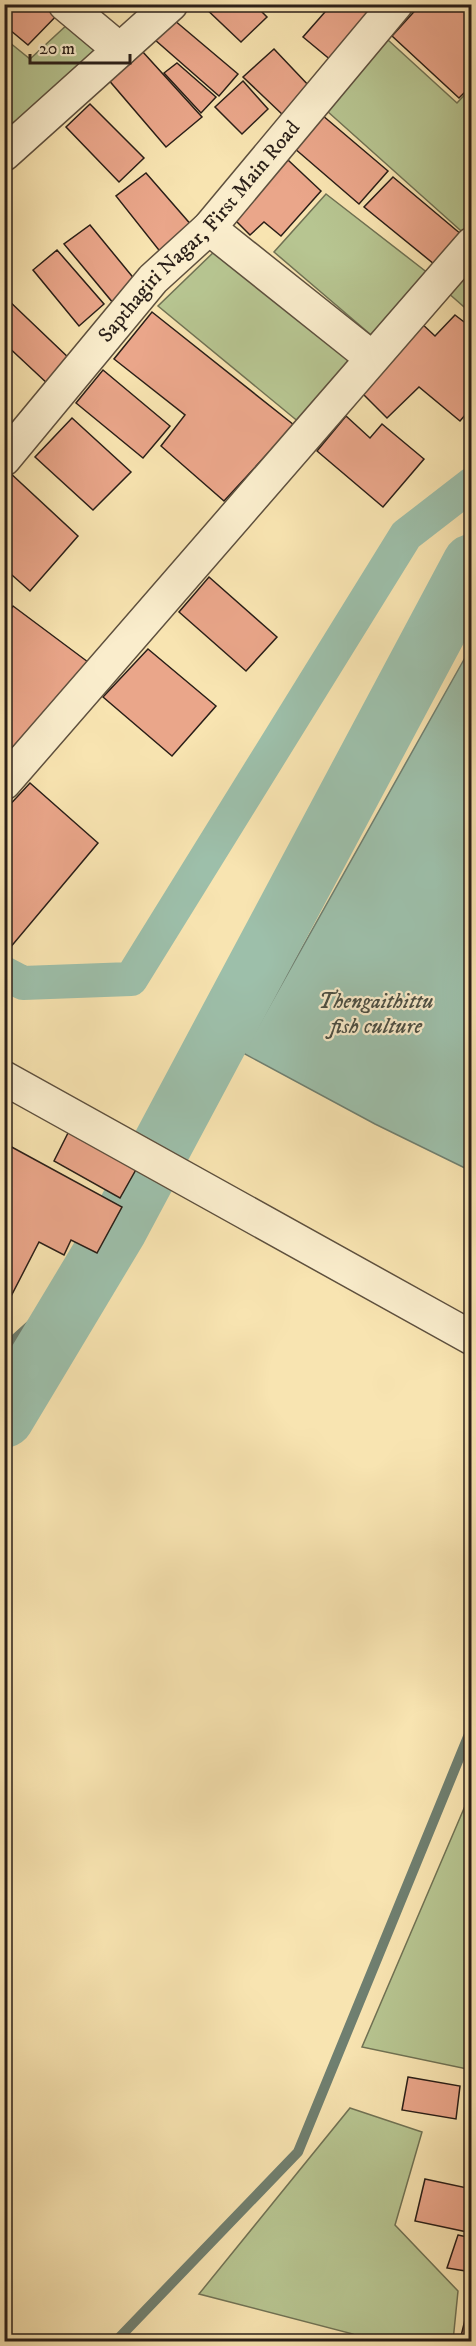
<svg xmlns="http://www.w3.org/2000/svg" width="476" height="2346" viewBox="0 0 476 2346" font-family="'IM FELL DW Pica',serif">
<rect width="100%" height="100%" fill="#f8e4b1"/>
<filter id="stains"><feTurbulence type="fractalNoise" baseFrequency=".00333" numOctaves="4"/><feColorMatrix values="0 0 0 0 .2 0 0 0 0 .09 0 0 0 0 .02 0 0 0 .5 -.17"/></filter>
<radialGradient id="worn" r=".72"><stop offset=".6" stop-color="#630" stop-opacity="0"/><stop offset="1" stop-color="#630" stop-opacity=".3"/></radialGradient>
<g fill="#b7c591" stroke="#707254" stroke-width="1.5">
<polygon points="69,23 104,50 5,137 4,38 30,59"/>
<polygon points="388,40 457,103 471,88 472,235 469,238 327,111"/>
<polygon points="326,194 433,277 377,340 274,252"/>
<polygon points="218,248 352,361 300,423 158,306"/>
<polygon points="471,264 471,313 447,292"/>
<polygon points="471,1792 471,2066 467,2069 362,2047"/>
<polygon points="350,2108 422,2132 395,2225 458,2291 453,2341 354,2341 353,2334 199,2294"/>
</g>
<polygon fill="#9dbfaa" stroke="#6f7f70" stroke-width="1.5" points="471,647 471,1171 375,1124 243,1053"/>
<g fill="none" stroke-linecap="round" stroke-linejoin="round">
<g stroke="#6f7f70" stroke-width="10">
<polyline points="4,1349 138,1228 226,1071 444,656 472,620"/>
<polyline points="115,2342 298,2152 472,1727"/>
</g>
<polyline stroke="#9dbfaa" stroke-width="34" points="4,973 23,983 131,979 406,535 472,484"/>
<polyline stroke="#9dbfaa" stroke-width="60" points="4,1418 118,1228 472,564"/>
</g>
<g fill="#eaa68a" stroke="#2a1f18" stroke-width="1.5">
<polygon points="9,4 57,4 62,10 28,45 4,25 4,9"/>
<polygon points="201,4 254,4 267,17 241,42"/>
<polygon points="332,4 392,4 338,66 303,37"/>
<polygon points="421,4 472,4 472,85 459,98 392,36"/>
<polygon points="174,20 238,74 219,96 154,39"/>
<polygon points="274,49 311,88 284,116 243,77"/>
<polygon points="142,51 202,117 166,147 107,78"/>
<polygon points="177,63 216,97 201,113 164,73"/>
<polygon points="243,81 268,109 242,134 215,107"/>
<polygon points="90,104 144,158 119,182 66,127"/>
<polygon points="322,115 388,171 359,204 294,148"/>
<polygon points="288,160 321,191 281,236 264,222 250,235 235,220"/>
<polygon points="146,173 193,227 162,254 116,196"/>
<polygon points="393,177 462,235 434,264 364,207"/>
<polygon points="90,225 136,281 114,304 64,244"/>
<polygon points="57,250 104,304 79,326 33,270"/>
<polygon points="6,298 72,361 49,385 4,343"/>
<polygon points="152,312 294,425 224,501 161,446 185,415 114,359"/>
<polygon points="455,315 472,328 472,407 460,421 419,387 387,418 362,393 420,322 435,336"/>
<polygon points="103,370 170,426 143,458 76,403"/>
<polygon points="346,416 370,438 382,424 424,459 383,507 317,451"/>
<polygon points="72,418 131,472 93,510 35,457"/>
<polygon points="8,471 78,536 30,591 4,568 4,475"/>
<polygon points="209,577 277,637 246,671 179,612"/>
<polygon points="13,606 88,662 12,751 4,745 4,618"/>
<polygon points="148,649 216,706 172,756 103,697"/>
<polygon points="30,783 98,843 4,955 4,811"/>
<polygon points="70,1129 138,1166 120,1198 54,1161"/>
<polygon points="8,1145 122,1207 97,1253 71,1240 64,1255 39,1242 6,1306 4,1152"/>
<polygon points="408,2077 460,2086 456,2119 402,2110"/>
<polygon points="425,2179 472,2189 472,2233 415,2221"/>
<polygon points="458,2235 472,2238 472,2272 447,2268"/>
<polygon points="468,2308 472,2309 472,2338 461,2336"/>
</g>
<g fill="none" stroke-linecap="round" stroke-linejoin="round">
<defs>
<g id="minor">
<polyline points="65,4 120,50"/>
<polyline points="4,154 171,4"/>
<polyline points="209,228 372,358"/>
<path id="s1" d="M 4,459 L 153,279 L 209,228 L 396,4"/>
<polyline points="4,783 472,244"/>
<polyline points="4,1078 472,1338"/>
</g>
</defs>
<use href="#minor" stroke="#5e503e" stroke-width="36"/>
<use href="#minor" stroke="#faedcc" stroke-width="33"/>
</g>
<g text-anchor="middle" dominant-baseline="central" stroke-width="4.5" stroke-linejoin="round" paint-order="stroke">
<g font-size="21" fill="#2a1f18" stroke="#faedcc">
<text stroke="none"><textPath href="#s1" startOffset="300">Sapthagiri Nagar, First Main Road</textPath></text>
</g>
<g font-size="22" font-style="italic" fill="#4c4f44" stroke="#faedcc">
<text x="376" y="1001">Thengaithittu<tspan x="376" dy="25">fish culture</tspan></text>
</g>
</g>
<rect width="476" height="2346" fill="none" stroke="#f8e4b1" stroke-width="24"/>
<rect x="6" y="6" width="464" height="2334" fill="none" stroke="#2a1f18" stroke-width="3"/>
<rect x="12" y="12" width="452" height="2322" fill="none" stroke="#2a1f18" stroke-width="1.5"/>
<path d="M30 54v9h100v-9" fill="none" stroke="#2a1f18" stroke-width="3"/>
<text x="39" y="54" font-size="18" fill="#2a1f18" stroke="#faedcc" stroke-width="4.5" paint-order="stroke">20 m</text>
<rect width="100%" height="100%" filter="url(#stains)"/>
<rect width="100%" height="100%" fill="url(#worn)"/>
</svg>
